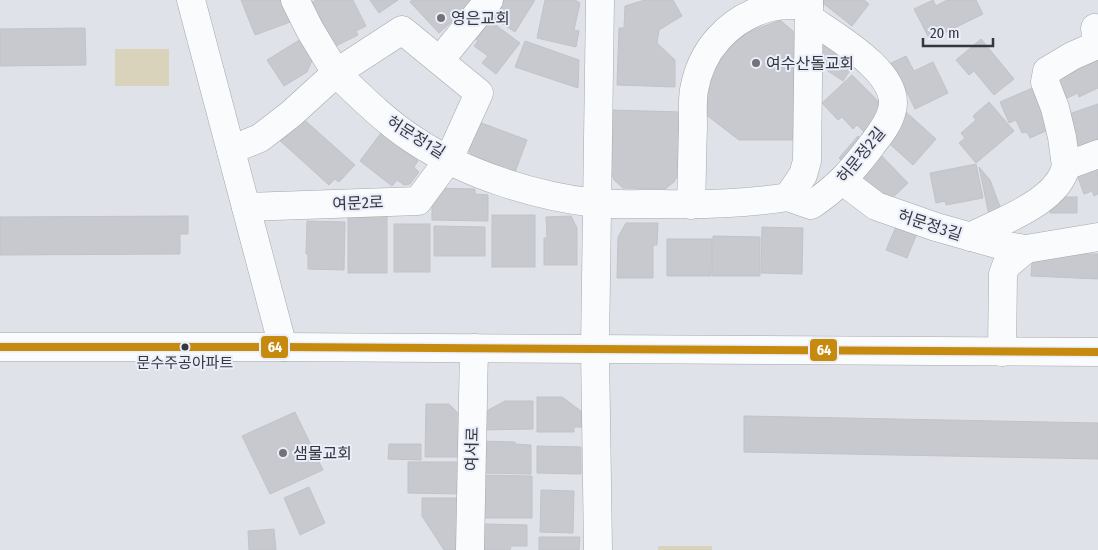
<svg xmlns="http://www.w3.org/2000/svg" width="1098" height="550" viewBox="0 0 1098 550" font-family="'Fira Sans Condensed','Noto Sans KR',sans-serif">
<rect width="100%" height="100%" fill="#e0e2e9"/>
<g fill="#d9d3bb">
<rect x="115" y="49" width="54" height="37"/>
<rect x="658" y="546" width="54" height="4"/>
</g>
<g fill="#c7c9ce" stroke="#c1c3c9">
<polygon points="241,0 286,0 293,21 255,35"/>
<polygon points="317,0 353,0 366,26 356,31 358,35 334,47 312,2"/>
<polygon points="370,0 398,0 379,13"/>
<polygon points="412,0 476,0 439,33 410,2"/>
<polygon points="500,0 535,0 515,32 490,16"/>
<polygon points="545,0 575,0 580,3 574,30 579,31 576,47 537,38"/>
<polygon points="645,0 673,0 682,16 659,30 657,43 675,60 675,87 617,85 619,28 624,28 625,6"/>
<polygon points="819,0 864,0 869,4 852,26"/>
<polygon points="933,0 936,6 947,0 976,0 983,14 930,40 914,9"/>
<polygon points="485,17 520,43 496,74 482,63 488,56 474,46 478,41 471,35"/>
<polygon points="780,20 794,32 793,140 739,140 705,114 704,88 733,38"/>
<polygon points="85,28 86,65 0,66 0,29"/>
<polygon points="301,39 313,58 307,72 284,86 267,60"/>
<polygon points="981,39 1014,79 994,95 974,71 969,75 956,60"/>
<polygon points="823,40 856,61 843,81 819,65 825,56 821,53 824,48 820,46"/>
<polygon points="525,41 579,60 578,88 515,67"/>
<polygon points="906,56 914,71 933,62 948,93 915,109 899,76 894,78 887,65"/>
<polygon points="1096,58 1098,61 1098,88 1079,97 1078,93 1063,100 1053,78"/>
<polygon points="852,75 889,112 866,134 857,125 853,129 842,117 838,120 822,103"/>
<polygon points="1037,86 1055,127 1030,138 1027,132 1022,133 1016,120 1009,123 1000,102"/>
<polygon points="989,102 1014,131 976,163 959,143 965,138 961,133 976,120 973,116"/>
<polygon points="1098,104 1098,139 1078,147 1066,115"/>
<polygon points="611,110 681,112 680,171 674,182 665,189 623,188 614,180 610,169"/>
<polygon points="906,112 936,139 913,165 883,138"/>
<polygon points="299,115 355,165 339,182 335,179 329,185 277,138"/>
<polygon points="479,122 527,140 514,175 475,161 469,151"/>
<polygon points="381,133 418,161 414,167 419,172 410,184 404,185 397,180 392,186 360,161"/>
<polygon points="858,136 866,143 847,165 839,158"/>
<polygon points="878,152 908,183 886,204 856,172"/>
<polygon points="976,164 983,198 946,205 945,201 936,203 930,173"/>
<polygon points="1098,164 1098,194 1094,196 1092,191 1084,194 1076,172"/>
<polygon points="979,167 990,180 1002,212 989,215"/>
<polygon points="432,188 475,189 475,194 488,195 488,221 432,220"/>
<rect x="1050" y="197" width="27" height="16"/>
<rect x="492" y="215" width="43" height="52"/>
<polygon points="188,216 188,234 180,234 180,254 0,255 0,217"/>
<rect x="348" y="216" width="39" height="57"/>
<polygon points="571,216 577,228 577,265 544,265 544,238 547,238 546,217"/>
<polygon points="307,221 345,222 344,270 308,269 308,254 306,254"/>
<polygon points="898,222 918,231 907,258 886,250"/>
<polygon points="626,223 658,223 657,245 653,245 653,278 617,278 618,237"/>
<rect x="394" y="224" width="36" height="48"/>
<polygon points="434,226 485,227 485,256 434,256"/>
<polygon points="762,227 803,228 802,274 761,273"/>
<polygon points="713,236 760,237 760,276 712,276"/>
<polygon points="667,239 712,239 711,276 667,276"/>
<polygon points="1068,254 1098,254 1098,279 1031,276 1032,262"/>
<polygon points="537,397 562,397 585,414 585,427 574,427 574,432 537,432"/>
<polygon points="505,401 533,401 533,429 481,430 481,414"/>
<polygon points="426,404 449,404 463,418 463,457 425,457"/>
<polygon points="295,412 323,470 270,494 242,436"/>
<polygon points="744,416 1098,423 1098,459 744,452"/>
<polygon points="482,441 515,442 515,444 531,445 531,474 482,473"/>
<polygon points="389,444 421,444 421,460 388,459"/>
<polygon points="537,446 581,447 581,474 537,473"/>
<polygon points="408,462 460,462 460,494 408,493"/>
<polygon points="481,475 532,476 532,518 480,518"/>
<polygon points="309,487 325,523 300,535 284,498"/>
<polygon points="541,490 574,491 573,533 540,532"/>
<polygon points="422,498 460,498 460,550 444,550 422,516"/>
<polygon points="484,524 527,525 527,546 511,546 510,550 484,550"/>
<polygon points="274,529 276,550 249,550 248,531"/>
<polygon points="539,537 580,537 579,550 539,550"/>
</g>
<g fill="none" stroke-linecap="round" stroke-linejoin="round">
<defs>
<g id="minor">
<polyline points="191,0 283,347"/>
<polyline points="1095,28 1097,45 1072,56 1047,71 1045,82 1055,108 1062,137 1066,166 1098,154"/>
<polyline points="440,60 489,0"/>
<path d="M 231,150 L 260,138 L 291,114 L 336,73 C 361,97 385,121 414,140 C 465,174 534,196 595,203 C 616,205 638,204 659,204 C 702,205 745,204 788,197 L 803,175 L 807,161 L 809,0"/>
<polyline points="843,181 876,206 936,227 1000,245 1026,249 1098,237"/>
<path d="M 788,197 L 811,205 C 837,188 852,171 871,146 C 879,135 889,124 892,110 C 902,73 833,35 809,18"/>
<path d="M 691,205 C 692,179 692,154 693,128 C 693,115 692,102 694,90 C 701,50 728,20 767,8 C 780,4 795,5 809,5"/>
<polyline points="246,207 418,201 449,159 479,93 402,30 336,73 310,30 295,0"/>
<path d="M 970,237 C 1001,221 1058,202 1066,166"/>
<polyline points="0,347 283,347 1098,352"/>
<polyline points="1002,352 1003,274 1006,266 1026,249"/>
<polyline points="470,550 474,348"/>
<polyline points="598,550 595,349 600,0"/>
</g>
</defs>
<use href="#minor" stroke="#a6a7ac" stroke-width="29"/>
<use href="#minor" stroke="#fafbfc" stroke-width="28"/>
<defs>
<polyline id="bus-1" points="0,347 283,347 1098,352"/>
</defs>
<use href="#bus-1" stroke="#eaeefa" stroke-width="11"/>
<use href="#bus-1" stroke="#c68a0f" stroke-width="8"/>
</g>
<g fill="#717379" stroke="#eaeefa" stroke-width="2">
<circle cx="441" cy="18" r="5"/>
<circle cx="756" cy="63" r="5"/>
<circle cx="283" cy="453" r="5"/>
</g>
<circle fill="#35373c" stroke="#eaeefa" stroke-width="2" cx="185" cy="347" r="4.5"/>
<g text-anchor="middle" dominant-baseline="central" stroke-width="4" stroke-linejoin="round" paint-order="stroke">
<g font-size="15" fill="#35373c" stroke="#eaeefa">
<text x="185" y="363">문수주공아파트</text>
</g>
<g font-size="16" fill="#35373c" stroke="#eaeefa" text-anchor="start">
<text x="451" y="18">영은교회</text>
<text x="766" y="63">여수산돌교회</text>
<text x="293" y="453">샘물교회</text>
</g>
<g font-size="16" fill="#35373c" stroke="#eaeefa">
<text transform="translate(416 137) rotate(32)">허문정1길</text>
<text transform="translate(861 155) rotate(-51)">허문정2길</text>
<text transform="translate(358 203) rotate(-2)">여문2로</text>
<text transform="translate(930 225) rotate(18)">허문정3길</text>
<text transform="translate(472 449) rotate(-89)">여서로</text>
</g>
</g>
<g stroke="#eaeefa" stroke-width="2">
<rect x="260" y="335" width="29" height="24" rx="5" fill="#c68a0f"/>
<rect x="809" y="338" width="29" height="24" rx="5" fill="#c68a0f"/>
</g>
<g font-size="14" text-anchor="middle" font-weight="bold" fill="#fff">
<text x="275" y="352">64</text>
<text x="824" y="355">64</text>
</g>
<path d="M923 38v8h70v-8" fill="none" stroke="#35373c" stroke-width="2.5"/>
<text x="930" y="38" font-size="15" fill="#35373c" stroke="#eaeefa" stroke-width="4" paint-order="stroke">20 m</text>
</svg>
